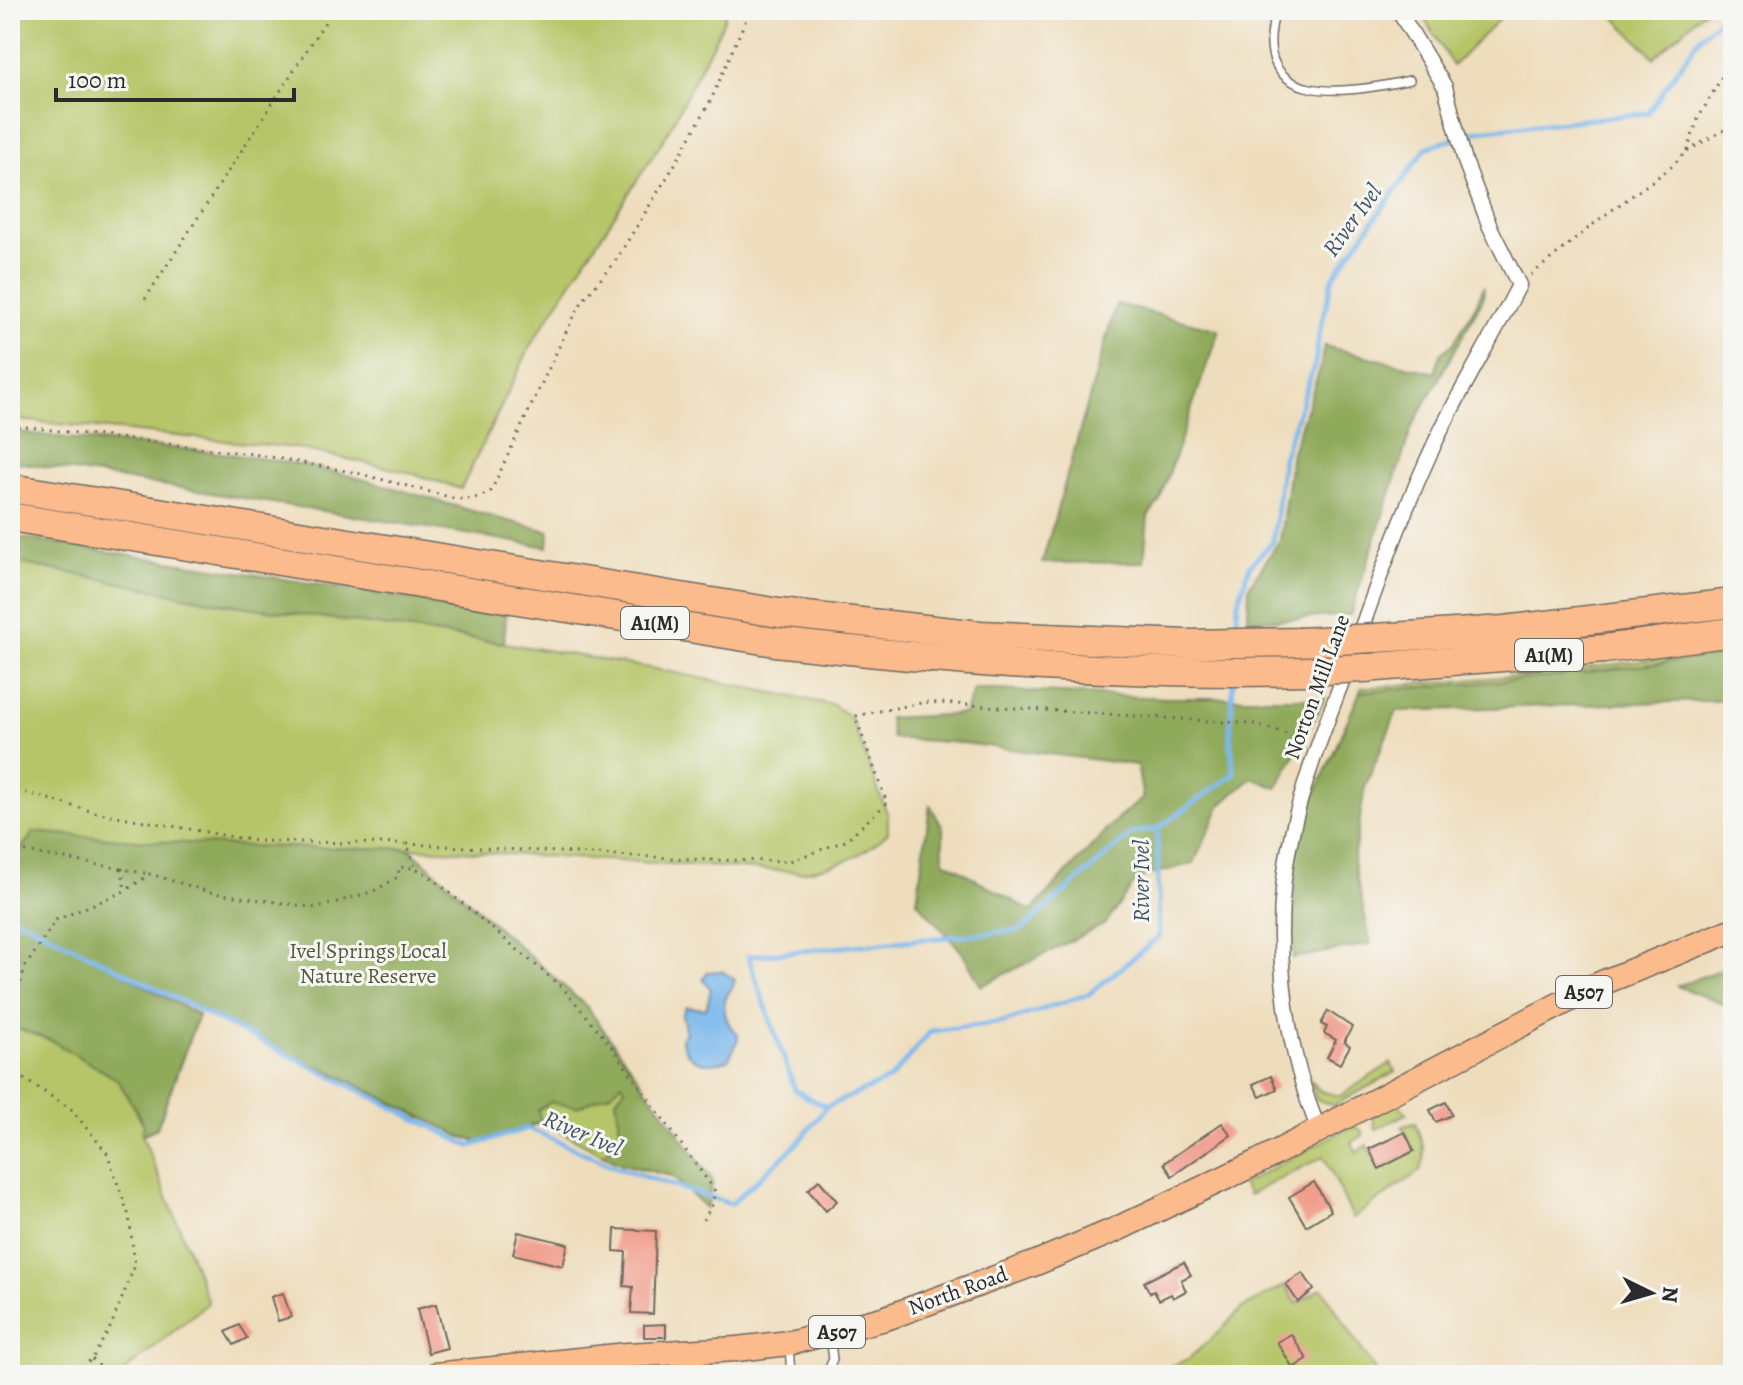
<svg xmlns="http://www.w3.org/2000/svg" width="1743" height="1385" viewBox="0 0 1743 1385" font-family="Alegreya,serif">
<rect width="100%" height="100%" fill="#f6f6f2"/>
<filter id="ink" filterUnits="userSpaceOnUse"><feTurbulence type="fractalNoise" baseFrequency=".0125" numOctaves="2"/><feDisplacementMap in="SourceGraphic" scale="16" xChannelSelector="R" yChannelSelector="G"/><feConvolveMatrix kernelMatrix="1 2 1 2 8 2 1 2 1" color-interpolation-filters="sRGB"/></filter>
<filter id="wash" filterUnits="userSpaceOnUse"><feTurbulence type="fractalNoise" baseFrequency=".006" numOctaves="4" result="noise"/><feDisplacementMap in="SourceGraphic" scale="32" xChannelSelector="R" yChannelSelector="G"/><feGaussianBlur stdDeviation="1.8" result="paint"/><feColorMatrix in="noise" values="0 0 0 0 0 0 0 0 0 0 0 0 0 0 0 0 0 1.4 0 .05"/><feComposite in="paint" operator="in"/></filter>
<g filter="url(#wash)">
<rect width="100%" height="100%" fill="#eeddbc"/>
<g fill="#b6c568" stroke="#70784a" stroke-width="2">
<polygon points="10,10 727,10 721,27 667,134 532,343 461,489 408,472 296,448 10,419"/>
<polygon points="1419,10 1508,10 1453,66"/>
<polygon points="1608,10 1705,10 1654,58"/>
<path d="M 10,561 L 220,603 L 504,643 L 661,670 L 833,705 L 851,718 L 888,816 L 888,833 C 855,861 844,863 802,872 L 409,848 L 587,1007 L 713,1181 L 706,1208 L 672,1176 L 622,1164 L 542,1122 L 481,1142 L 462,1137 L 76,948 L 198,1015 L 157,1128 L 142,1135 L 191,1256 L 208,1303 L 120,1375 L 10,1375 Z"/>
<polygon points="1733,649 1733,654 1541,678 1360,692 1361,688 1541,674"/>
<polygon points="1391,1063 1395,1072 1333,1106 1316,1099 1310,1079 1320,1091 1340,1096"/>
<polygon points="1396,1102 1407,1113 1375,1130 1373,1114"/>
<path d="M 1415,1123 C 1421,1140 1429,1154 1420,1171 L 1353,1218 L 1324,1156 L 1249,1195 L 1242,1184 L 1351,1126 L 1360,1129 L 1363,1136 L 1351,1142 L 1357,1152 L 1367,1145 L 1379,1169 L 1414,1151 L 1402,1126 Z"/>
<polygon points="1285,1285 1297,1304 1322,1288 1378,1375 1132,1375 1130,1373 1157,1372 1188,1359 1220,1331 1242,1308"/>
</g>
<g fill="#90aa5c" stroke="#5e6a44" stroke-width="2">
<polygon points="1484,286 1483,299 1412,427 1350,615 1276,620 1248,619 1249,586 1280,540 1292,452 1320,369 1324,346 1435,373 1441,353 1453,344 1476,305"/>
<polygon points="1116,304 1219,330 1159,502 1148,516 1144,562 1042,563"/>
<path d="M 10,431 C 107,445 205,447 301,465 C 386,481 466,513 549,531 L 548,547 L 10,461 Z"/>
<polygon points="10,536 506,614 504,643 220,603 10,561"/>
<polygon points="1733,654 1733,700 1397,711 1365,787 1353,861 1371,944 1293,958 1295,863 1299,831 1360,692 1541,678"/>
<polygon points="974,689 1166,698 1325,698 1277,788 1252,778 1220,806 1194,863 1138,878 1105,924 981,986 962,952 917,901 930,805 943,828 943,860 1031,911 1115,821 1143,798 1137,765 962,743 892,738 889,718 964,714"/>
<path d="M 34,832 C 158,843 284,850 408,848 L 587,1007 L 713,1181 L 706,1208 L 672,1176 L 622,1164 L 604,1155 L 620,1129 L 616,1099 L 625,1088 L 622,1083 L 611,1093 L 577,1107 L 551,1102 L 538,1110 L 541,1122 L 481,1142 L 462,1137 L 330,1071 L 307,1063 L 76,948 L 198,1015 L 157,1128 L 142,1134 L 144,1125 L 118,1080 L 50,1040 L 10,1026 L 10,864 Z"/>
<polygon points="1733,965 1733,1008 1677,986"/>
</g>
<path fill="#7ab7ec" stroke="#52718c" stroke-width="2" d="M 722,971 L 735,980 C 734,988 729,990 726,998 C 721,1010 728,1027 738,1034 L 737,1043 L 728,1060 C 705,1067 687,1064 681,1038 L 686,1033 L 682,1015 L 686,1007 L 706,1009 L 711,989 L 703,980 L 708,972 Z"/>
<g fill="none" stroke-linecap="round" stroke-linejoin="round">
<g stroke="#7ab7ec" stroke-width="5">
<polyline points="1236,636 1238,602 1250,565 1273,542 1283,457 1315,364 1319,334 1333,277 1426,148 1478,131 1648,113 1700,37 1730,10"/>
<polyline points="10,915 470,1146 528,1128 618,1168 731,1204 798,1143 826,1107 890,1079 931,1031 1004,1022 1089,994 1159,937 1157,829 1234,774 1230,734 1233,681"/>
<polyline points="826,1107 795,1090 748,956 1021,930 1132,833 1157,829"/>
</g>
</g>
<g id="blocks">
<g fill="#f19d8d">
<polygon points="1328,1011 1352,1027 1344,1042 1350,1046 1340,1064 1327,1057 1336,1040 1324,1033 1327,1027 1321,1024"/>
<polygon points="1271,1076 1277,1089 1260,1097 1253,1084"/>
<polygon points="1446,1102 1452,1115 1436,1122 1430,1110"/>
<polygon points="1222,1123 1231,1135 1172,1176 1164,1163"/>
<polygon points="1405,1132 1414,1151 1379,1169 1369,1149"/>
<polygon points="819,1180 837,1201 826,1211 808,1190"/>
<polygon points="1314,1182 1331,1211 1306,1226 1289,1197"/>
<polygon points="615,1229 656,1231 653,1314 631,1313 633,1287 624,1286 626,1252 614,1251"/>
<polygon points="518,1232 568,1244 563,1266 513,1254"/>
<polygon points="1184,1262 1191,1275 1181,1280 1186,1291 1173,1298 1171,1294 1159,1300 1154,1291 1150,1293 1144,1282"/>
<polygon points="1303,1273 1314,1290 1298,1302 1286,1284"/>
<polygon points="283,1293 291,1317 278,1321 271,1297"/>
<polygon points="436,1304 447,1348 428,1353 417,1309"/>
<polygon points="666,1324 666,1337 644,1337 644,1325"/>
<polygon points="239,1325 247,1338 234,1345 226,1332"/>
<polygon points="1291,1334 1307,1359 1293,1368 1277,1342"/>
</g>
</g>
</g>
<g filter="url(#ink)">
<use href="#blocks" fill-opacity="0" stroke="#6f695e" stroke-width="2"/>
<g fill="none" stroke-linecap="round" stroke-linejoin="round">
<defs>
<g id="service">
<path d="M 1276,10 C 1247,110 1348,94 1410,80"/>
<polyline points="789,1345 791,1375"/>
<polyline points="826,1375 833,1359 830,1336"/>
</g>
<path id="minor" d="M 1319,1130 C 1282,1041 1270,927 1292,833 C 1305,774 1329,717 1350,660 C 1376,588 1401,515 1434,445 C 1459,391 1492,339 1519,285 L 1490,227 L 1465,161 L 1445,87 L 1398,10"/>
<polyline id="primary" points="435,1375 627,1355 737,1349 789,1343 886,1318 1036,1263 1115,1230 1258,1162 1597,985 1733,930"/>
<g id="motorway">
<polyline points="10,488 779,613 980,635 1187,644 1299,642"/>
<path d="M 10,517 L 775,642 C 951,662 1127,676 1305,671"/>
<polyline points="1375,638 1504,630 1733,603"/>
<polyline points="1364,668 1604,649 1733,632"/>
</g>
</defs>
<use href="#service" stroke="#6f695e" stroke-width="10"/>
<use href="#minor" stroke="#6f695e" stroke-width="17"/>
<use href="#primary" stroke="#6f695e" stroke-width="27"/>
<use href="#motorway" stroke="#6f695e" stroke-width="31"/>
<g stroke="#6f695e" stroke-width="3" stroke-dasharray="2 6" stroke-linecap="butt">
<polyline points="1687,151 1698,119 1733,57"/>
<polyline points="1531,275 1601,218 1669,169 1687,151 1733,125"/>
<polyline points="145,299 333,10"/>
<path d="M 10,425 L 260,455 L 357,473 L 453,498 C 468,500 479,499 491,491 L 566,332 L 582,302 L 614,263 L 674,166 L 710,102 L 750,10"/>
<polyline points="10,788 94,812 256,841 407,844 415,868"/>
<polyline points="407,844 710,860 790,861 845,841 887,803 855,716 926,702 1255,724 1304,739"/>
<polyline points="10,846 27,852 150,874"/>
<polyline points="122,868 125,891"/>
<polyline points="10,995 18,993"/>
<polyline points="10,1021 25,967 56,920 125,891 150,874 213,893 317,908 374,891 398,877 399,867 415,868 431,877 563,988 604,1037 715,1191 712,1205 703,1220"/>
<polyline points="10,1070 71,1109 107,1153 129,1216 135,1265 111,1326 92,1359 72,1375"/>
<polyline points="92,1359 109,1375"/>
</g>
<use href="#service" stroke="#fff" stroke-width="7"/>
<use href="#minor" stroke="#fff" stroke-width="14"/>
<use href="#primary" stroke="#fbbb8d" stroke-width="24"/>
<use href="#motorway" stroke="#fbbb8d" stroke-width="28"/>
<defs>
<g id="motorway-bridge">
<polyline points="1299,642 1375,638"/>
<polyline points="1305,671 1364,668"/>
</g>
</defs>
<use href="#motorway-bridge" stroke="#6f695e" stroke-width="31" stroke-linecap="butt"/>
<use href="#motorway-bridge" stroke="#fbbb8d" stroke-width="28"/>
</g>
</g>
<g text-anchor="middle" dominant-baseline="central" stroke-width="6" stroke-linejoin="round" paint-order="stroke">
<g fill="#f6f6f2" stroke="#686867" stroke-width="2">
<rect x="621" y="607" width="68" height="32" rx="6"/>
<rect x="1515" y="639" width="68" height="32" rx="6"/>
<rect x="1556" y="976" width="56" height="32" rx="6"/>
<rect x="809" y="1316" width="56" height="32" rx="6"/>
</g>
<g font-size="20" font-weight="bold" fill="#2b2b2b">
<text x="655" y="623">A1(M)</text>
<text x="1549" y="655">A1(M)</text>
<text x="1584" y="992">A507</text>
<text x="837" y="1332">A507</text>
</g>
<g font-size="22" fill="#2b2b2b" stroke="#f6f6f2">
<text transform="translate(1317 687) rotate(-70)">Norton Mill Lane</text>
<text transform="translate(958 1291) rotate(-20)">North Road</text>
</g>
<g font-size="22" fill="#55593d" stroke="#f6f6f2">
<text x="368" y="951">Ivel Springs Local<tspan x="368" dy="25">Nature Reserve</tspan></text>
</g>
<g font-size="24" font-style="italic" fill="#435565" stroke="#f6f6f2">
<text transform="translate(1352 220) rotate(-54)">River Ivel</text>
<text transform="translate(1141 881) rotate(-90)">River Ivel</text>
<text transform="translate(583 1133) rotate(23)">River Ivel</text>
</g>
</g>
<rect width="1743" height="1385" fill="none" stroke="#f6f6f2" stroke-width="40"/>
<g transform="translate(1651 1293) rotate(95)" stroke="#f6f6f2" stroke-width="6" paint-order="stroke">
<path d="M0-6L14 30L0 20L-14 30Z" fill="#2b2b2b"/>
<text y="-12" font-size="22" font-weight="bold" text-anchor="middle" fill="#2b2b2b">N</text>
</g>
<path d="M56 88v12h238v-12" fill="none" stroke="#2b2b2b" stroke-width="4"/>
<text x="68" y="88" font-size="24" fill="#2b2b2b" stroke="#f6f6f2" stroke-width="6" paint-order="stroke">100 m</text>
</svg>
